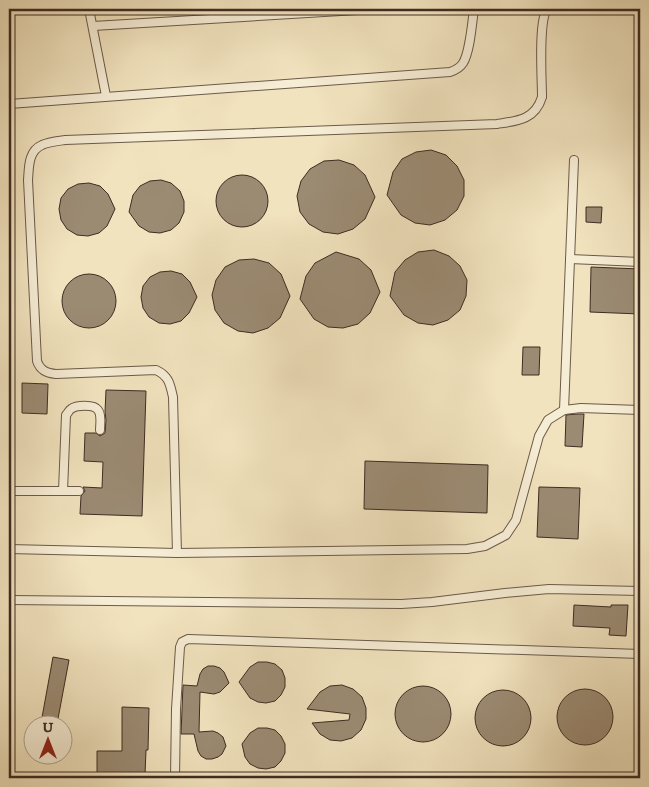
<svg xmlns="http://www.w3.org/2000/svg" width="649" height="787" viewBox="0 0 649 787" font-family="'IM FELL DW Pica',serif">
<rect width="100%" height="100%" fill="#f1e3be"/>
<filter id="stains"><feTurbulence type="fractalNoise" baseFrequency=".004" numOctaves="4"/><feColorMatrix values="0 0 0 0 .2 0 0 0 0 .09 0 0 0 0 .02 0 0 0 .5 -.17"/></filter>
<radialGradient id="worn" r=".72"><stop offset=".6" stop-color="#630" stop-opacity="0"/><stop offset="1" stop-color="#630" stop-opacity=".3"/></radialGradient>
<g fill="#9b8b73" stroke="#3e2c22">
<polygon points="431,150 446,155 457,166 464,180 464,196 457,210 445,220 430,225 415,223 401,215 387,195 393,172 402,159 416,152"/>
<polygon points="339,160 354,165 365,175 375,197 365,219 353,229 338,234 323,232 309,224 300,212 297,196 301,181 310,169 324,161"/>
<circle cx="242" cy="201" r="26"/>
<polygon points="161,180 171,183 180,191 184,201 184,212 179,223 171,230 160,233 149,232 139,226 129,212 133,195 140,186 150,181"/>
<polygon points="89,183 100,186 108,194 115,209 107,226 99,233 88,236 77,235 67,229 61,220 59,209 61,198 68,189 78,184"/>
<polygon points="586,207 602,207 601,223 586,222"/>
<polygon points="434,250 449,256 460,266 467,280 466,296 460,310 448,320 433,325 418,323 404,315 390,296 395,272 405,260 418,252"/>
<polygon points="336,252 359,259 371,270 380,292 370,313 358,324 343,328 328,327 314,319 300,299 306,276 315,263"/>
<polygon points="254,259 269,263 281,274 290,296 280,318 268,328 253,333 238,331 224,323 215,310 212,295 216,280 225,267 239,260"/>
<polygon points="591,267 640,269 640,314 590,312"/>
<polygon points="171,271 182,274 190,282 197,297 189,313 181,321 170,324 159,323 149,317 143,308 141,297 143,286 150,277 160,272"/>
<circle cx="89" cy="301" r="27"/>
<polygon points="523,347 540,347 539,375 522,375"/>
<polygon points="22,383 48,384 47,414 22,413"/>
<polygon points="106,390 146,391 142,516 80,514 81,496 85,491 83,487 102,488 103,462 84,461 85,433 96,433 100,436 105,433 106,420 105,412"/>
<polygon points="577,414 584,414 582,447 565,446 566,415"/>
<polygon points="365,461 488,465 487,513 364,509"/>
<polygon points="539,487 580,488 578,539 537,537"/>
<polygon points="574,605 611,607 611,605 628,605 626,636 609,635 610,628 573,626"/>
<polygon points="53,657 69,660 57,724 41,723"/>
<polygon points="258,662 267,662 275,664 282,670 285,678 285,687 281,695 275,701 266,703 258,702 250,698 239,682 250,667"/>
<polygon points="208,666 214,666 220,668 224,672 229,683 220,692 214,694 200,692 199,732 213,731 218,733 223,737 226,746 222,754 218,757 212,759 206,759 201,756 198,751 194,734 181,734 183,685 197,686 200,674 203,669"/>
<polygon points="342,685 353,689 362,697 366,708 366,719 361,730 352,738 341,741 330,740 320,734 312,723 349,720 350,714 307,709 320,692 330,686"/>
<circle cx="423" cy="714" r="28"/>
<circle cx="585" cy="717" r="28"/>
<circle cx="503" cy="718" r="28"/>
<polygon points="122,707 149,708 148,750 146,750 145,775 97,774 97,751 122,751"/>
<polygon points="258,728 267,728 275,730 281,736 285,744 285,753 281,761 275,767 266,769 258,768 250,764 245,757 242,744 250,733"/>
</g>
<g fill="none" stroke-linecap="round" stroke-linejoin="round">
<defs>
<g id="service">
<polyline points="89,9 106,96"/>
<polyline points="93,26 374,9"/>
<path d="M 9,104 L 450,72 C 456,70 460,68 463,63 C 470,52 472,23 474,9"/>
<polyline points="570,259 640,262"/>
<polyline points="564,410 574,160"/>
<path d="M 9,491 L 63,491 L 66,415 C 68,413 69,410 71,409 C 76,405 94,404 98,410 C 102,415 100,425 100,430"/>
<polyline points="63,491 79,491"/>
<polyline points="9,549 177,553 467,549 485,546 506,535 516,520 539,436 548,420 564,410 581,408 640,410"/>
<path d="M 177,553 L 173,397 C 170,384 169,376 156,370 L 56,374 C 46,373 40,370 37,361 L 28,180 C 29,168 28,151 42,145 C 48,142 58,141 65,140 L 497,124 C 517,121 535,120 542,97 C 542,79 538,22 547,9"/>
<polyline points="9,600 401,604 432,602 505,593 549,589 640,591"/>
<polyline points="175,778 176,709 180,647 182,642 188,639 640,654"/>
</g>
</defs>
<use href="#service" stroke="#6b5a49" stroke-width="10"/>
<use href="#service" stroke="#f6edd5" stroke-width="8"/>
</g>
<rect width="649" height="787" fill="none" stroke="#f1e3be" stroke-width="30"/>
<rect x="10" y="10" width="629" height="767" fill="none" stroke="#3e2c22" stroke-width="2.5"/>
<rect x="15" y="15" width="619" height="757" fill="none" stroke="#3e2c22"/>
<g transform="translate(48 740)"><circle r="24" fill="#f6edd5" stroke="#aca08d"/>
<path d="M0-4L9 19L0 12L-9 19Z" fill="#8f2418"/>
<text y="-8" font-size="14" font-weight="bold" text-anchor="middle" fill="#3e2c22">U</text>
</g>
<rect width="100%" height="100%" filter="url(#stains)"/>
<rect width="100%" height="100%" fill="url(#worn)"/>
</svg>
